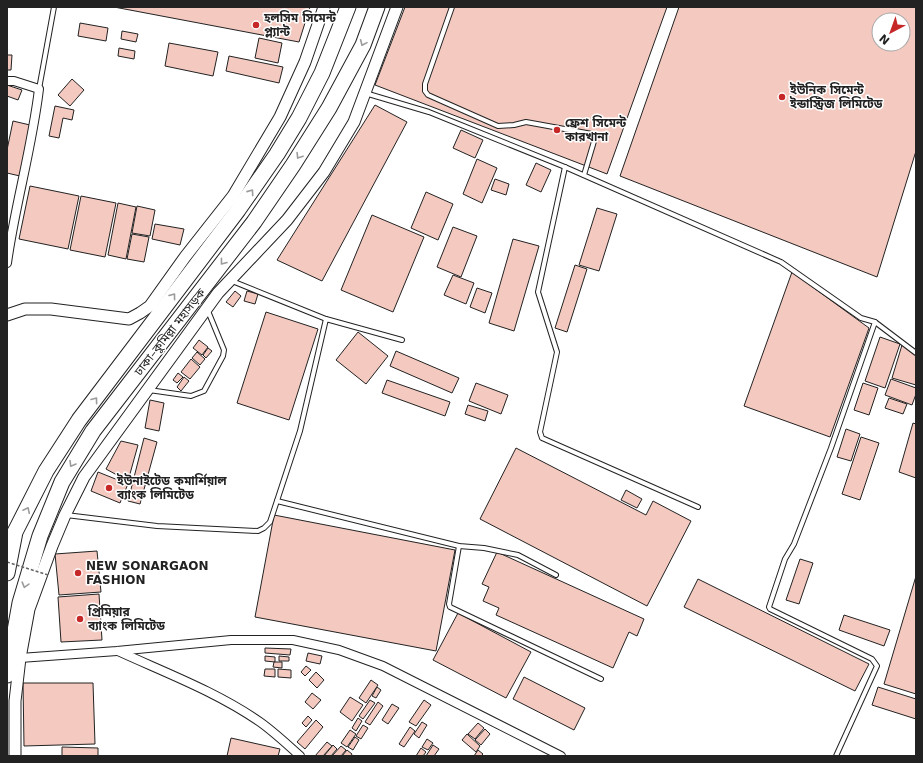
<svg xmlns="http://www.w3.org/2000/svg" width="923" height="763" viewBox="0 0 923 763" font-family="'DejaVu Sans','Noto Sans Bengali',sans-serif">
<rect width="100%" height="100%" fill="#fff"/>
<g fill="#f3c9c0" stroke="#222" fill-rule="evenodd">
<polygon points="114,7 310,7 299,42"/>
<polygon points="405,7 667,7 607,174 375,85"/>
<path d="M 679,7 L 916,7 L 916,151 L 877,277 L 620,176 ZM 879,20 L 903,20 L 903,44 L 879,44 Z"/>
<polygon points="80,23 108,28 106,41 78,36"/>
<polygon points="122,31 138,34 136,42 121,39"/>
<polygon points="259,38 282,43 278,63 255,58"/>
<polygon points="169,43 218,52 213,76 165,66"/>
<polygon points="119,48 135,51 134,59 118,56"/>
<polygon points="7,55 12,55 11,70 7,70"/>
<polygon points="229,56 283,67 279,83 226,71"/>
<polygon points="72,79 84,90 70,106 58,95"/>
<polygon points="7,85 22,90 18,100 7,96"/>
<polygon points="375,105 407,122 322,281 277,260"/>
<polygon points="55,106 74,110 72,120 63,118 59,138 49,136"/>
<polygon points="13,121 30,125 20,176 7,173 7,150"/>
<polygon points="461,130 483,140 475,158 453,148"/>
<polygon points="477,159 497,168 482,203 463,194"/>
<polygon points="536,163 551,170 541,192 526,185"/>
<polygon points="495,179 509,184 506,195 491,190"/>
<polygon points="30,186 79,196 68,249 19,239"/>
<polygon points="426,192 453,204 438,240 411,228"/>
<polygon points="81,196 116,203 105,257 70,250"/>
<polygon points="118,203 136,207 126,259 108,255"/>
<polygon points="137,206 155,210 150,236 132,233"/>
<polygon points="597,208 617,214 599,271 579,265"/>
<polygon points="372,215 424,237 393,312 341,290"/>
<polygon points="155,224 184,229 180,245 152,239"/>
<polygon points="453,227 477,236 461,277 437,267"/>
<polygon points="132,234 149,237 144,262 127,259"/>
<polygon points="513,239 539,246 514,331 489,323"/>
<polygon points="575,265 587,269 567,332 555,328"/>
<polygon points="792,272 869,328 830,437 744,406"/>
<polygon points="453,275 474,283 466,304 444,295"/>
<polygon points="477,288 492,293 485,313 470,307"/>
<polygon points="235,291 241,296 233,307 226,302"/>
<polygon points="247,291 258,294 255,304 244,301"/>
<polygon points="266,312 318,329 289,420 237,403"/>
<polygon points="358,332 388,356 366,384 336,360"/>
<polygon points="880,337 900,344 885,388 865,381"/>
<polygon points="199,340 208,347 202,355 193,348"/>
<polygon points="902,345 916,354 916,385 892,378"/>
<polygon points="208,348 212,351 206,358 203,355"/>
<polygon points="396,351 459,378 452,393 390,366"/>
<polygon points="197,352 205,359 200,365 192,358"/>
<polygon points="191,359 200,367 190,379 181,372"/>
<polygon points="178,373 183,377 177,383 173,380"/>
<polygon points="184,377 189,381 181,391 177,387"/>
<polygon points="891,379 916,388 916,394 912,405 885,395"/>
<polygon points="387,380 450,402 445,416 382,393"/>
<polygon points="476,383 508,395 501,414 469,401"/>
<polygon points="863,383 878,388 869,415 854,410"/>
<polygon points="889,398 907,404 903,414 885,408"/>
<polygon points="150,400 164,403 159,431 145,428"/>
<polygon points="468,405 488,411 485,421 465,414"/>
<polygon points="913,423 916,424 916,478 899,472"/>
<polygon points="846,429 860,434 851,461 837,457"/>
<polygon points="861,437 879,443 860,500 842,494"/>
<polygon points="144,438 157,442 140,504 128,501"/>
<polygon points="121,441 138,445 128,481 106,469"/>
<polygon points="516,448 646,515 653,501 691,521 647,606 480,519"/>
<polygon points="98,472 128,484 120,503 91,491"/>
<polygon points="626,490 642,499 637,508 621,500"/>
<polygon points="274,515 455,550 436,651 255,617"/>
<polygon points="97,551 101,592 59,595 55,554"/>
<polygon points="497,552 644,619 637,636 629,632 613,668 496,615 499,608 483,601 489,587 482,584"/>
<polygon points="800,559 813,563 799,604 786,600"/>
<polygon points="916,576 916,694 884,684"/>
<polygon points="698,579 869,664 855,691 684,607"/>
<polygon points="99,594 102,640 61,642 58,597"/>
<polygon points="458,613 531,652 506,698 433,660"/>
<polygon points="844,615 890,630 884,646 839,630"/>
<polygon points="265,648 291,649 290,655 265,653"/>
<polygon points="308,653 322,656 320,664 306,661"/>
<polygon points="265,656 275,657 275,662 265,661"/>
<polygon points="279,656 289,657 289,661 279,661"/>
<polygon points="274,662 282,662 282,668 273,667"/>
<polygon points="306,666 311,670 305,676 301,672"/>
<polygon points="265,669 275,669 275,677 264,676"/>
<polygon points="278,669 291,670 291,678 278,677"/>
<polygon points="316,672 324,680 317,688 309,680"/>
<polygon points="524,677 585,708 574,730 513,699"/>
<polygon points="371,680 378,685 366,703 359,698"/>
<polygon points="23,683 93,683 95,744 24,746"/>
<polygon points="377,687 381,690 376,698 372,696"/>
<polygon points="878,687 916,699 916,719 872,705"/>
<polygon points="312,693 321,700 313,709 305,702"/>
<polygon points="350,697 363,705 352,721 340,712"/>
<polygon points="370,700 375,703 363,719 359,716"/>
<polygon points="424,700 431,705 416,726 409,722"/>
<polygon points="378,702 383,706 370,725 365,722"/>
<polygon points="392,704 399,708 388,724 382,720"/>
<polygon points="308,716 312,720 306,727 302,723"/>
<polygon points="358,718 362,721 356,731 352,728"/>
<polygon points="316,720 323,727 305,749 297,742"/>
<polygon points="422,722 427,725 419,738 414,734"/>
<polygon points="478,723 484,728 475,739 468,734"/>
<polygon points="363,725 368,728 361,739 356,736"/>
<polygon points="410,727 415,731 404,747 399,744"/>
<polygon points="485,729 490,734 481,745 475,740"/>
<polygon points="350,730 356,734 347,747 341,743"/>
<polygon points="467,734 480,746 476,752 462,740"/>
<polygon points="355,737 359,740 353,750 348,747"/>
<polygon points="231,738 280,749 278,756 227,756"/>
<polygon points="427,739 433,743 428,750 422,747"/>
<polygon points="327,742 332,746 323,756 315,756"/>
<polygon points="333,745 337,749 331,756 324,756"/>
<polygon points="433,745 439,749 434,756 426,756"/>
<polygon points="341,746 346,750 341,756 332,756"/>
<polygon points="62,747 98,748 98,756 62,756"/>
<polygon points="421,748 426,752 423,756 416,756"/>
<polygon points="347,750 352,754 351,756 342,756"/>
<polygon points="478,750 483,754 481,756 474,756"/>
</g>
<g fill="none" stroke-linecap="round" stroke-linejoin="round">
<defs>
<g id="lane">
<polyline points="452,7 425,84 425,91 428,95 498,126 514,125 526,122 592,134 595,138 584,175"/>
<polyline points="39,89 54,7"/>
<polyline points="365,93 429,112 565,167 781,262 861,318 875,322 916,353"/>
<polyline points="565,167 538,292 557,352 540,432 542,438 698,507"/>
<polyline points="232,281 326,319"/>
<polyline points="149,390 191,396 204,391 223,356 224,350 208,311"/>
<polyline points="277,501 459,546 484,548 518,555 556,575"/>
<polyline points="66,515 157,526 258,531 264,528 270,522 300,431 326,319 402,340"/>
<polyline points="459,546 449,604 450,607 601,679"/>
<polyline points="836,756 877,666 872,659 770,609 769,607 785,559 794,544 831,448 875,322"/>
</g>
<g id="street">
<path d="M 7,81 L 14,81 L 39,89 C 32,148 15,205 7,263"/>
<path d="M 118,651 C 166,673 217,692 260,722 C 274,732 287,744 300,756"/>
<polyline points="20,658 117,651 231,640 293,640 339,650 383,666 561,756"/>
</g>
<g id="secondary">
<polyline points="7,315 25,309 51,309 129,319 140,313 150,306 185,257 233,196 280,117 305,62 324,7"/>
<polyline points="15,756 15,701 20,658 29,609 52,546 65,515 84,477 218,293 287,220 324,172 354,122 397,7"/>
</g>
<g id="highway">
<polyline points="7,573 15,532 46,471 79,420 238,210 277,154 299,118 322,73 348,7"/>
<polyline points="7,675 20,603 40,536 62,482 93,431 254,222 293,165 329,108 363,45 377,7"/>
</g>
</defs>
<use href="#lane" stroke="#222" stroke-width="6"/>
<use href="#street" stroke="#222" stroke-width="10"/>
<use href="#secondary" stroke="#222" stroke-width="13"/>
<use href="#highway" stroke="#222" stroke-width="17"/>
<use href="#lane" stroke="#fff" stroke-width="4"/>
<use href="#street" stroke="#fff" stroke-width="8"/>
<use href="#secondary" stroke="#fff" stroke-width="11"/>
<use href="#highway" stroke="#fff" stroke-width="15"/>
<polyline stroke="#646464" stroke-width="1.5" stroke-dasharray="3 2" stroke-linecap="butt" points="7,562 48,575"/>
</g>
<defs><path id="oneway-chevron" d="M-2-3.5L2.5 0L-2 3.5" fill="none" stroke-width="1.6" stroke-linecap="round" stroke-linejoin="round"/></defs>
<g stroke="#9c9c9c">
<use href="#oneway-chevron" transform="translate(363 43) rotate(114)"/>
<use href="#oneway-chevron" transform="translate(299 156) rotate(122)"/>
<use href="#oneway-chevron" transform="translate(251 192) rotate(-55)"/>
<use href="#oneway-chevron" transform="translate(223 262) rotate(128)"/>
<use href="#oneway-chevron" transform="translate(173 296) rotate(-53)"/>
<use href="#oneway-chevron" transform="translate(95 400) rotate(-53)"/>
<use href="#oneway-chevron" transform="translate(72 464) rotate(121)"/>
<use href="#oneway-chevron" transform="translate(27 510) rotate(-64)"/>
<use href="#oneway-chevron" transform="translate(25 585) rotate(106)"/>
</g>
<g fill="#c62828" stroke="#fff" stroke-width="1.5">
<circle cx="256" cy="25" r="4"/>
<circle cx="782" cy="97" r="4"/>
<circle cx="557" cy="130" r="4"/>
<circle cx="109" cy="488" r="4"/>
<circle cx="78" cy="573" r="4"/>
<circle cx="80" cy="619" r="4"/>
</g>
<g text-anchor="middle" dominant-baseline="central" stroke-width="3" stroke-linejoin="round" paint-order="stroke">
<g font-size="12" font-weight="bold" fill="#222" stroke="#fff" text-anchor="start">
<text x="264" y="18">হলসিম সিমেন্ট<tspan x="264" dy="14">প্ল্যান্ট</tspan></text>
<text x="790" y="90">ইউনিক সিমেন্ট<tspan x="790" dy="14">ইন্ডাস্ট্রিজ লিমিটেড</tspan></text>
<text x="565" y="123">ফ্রেশ সিমেন্ট<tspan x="565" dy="14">কারখানা</tspan></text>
<text x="117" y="481">ইউনাইটেড কমার্শিয়াল<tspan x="117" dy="14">ব্যাংক লিমিটেড</tspan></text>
<text x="86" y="566">NEW SONARGAON<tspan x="86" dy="14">FASHION</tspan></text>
<text x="88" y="612">প্রিমিয়ার<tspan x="88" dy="14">ব্যাংক লিমিটেড</tspan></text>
</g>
<g font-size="12" fill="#222" stroke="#fff">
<text transform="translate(170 332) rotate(-52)">ঢাকা–কুমিল্লা মহাসড়ক</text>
</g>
</g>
<rect width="923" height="763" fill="none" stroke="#222222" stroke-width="16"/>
<g transform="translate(891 32) rotate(221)"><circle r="19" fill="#ffffff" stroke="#a7a7a7"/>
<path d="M0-3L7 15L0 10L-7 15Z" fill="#c62828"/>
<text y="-6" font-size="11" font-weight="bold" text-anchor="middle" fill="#222222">N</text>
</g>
</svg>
